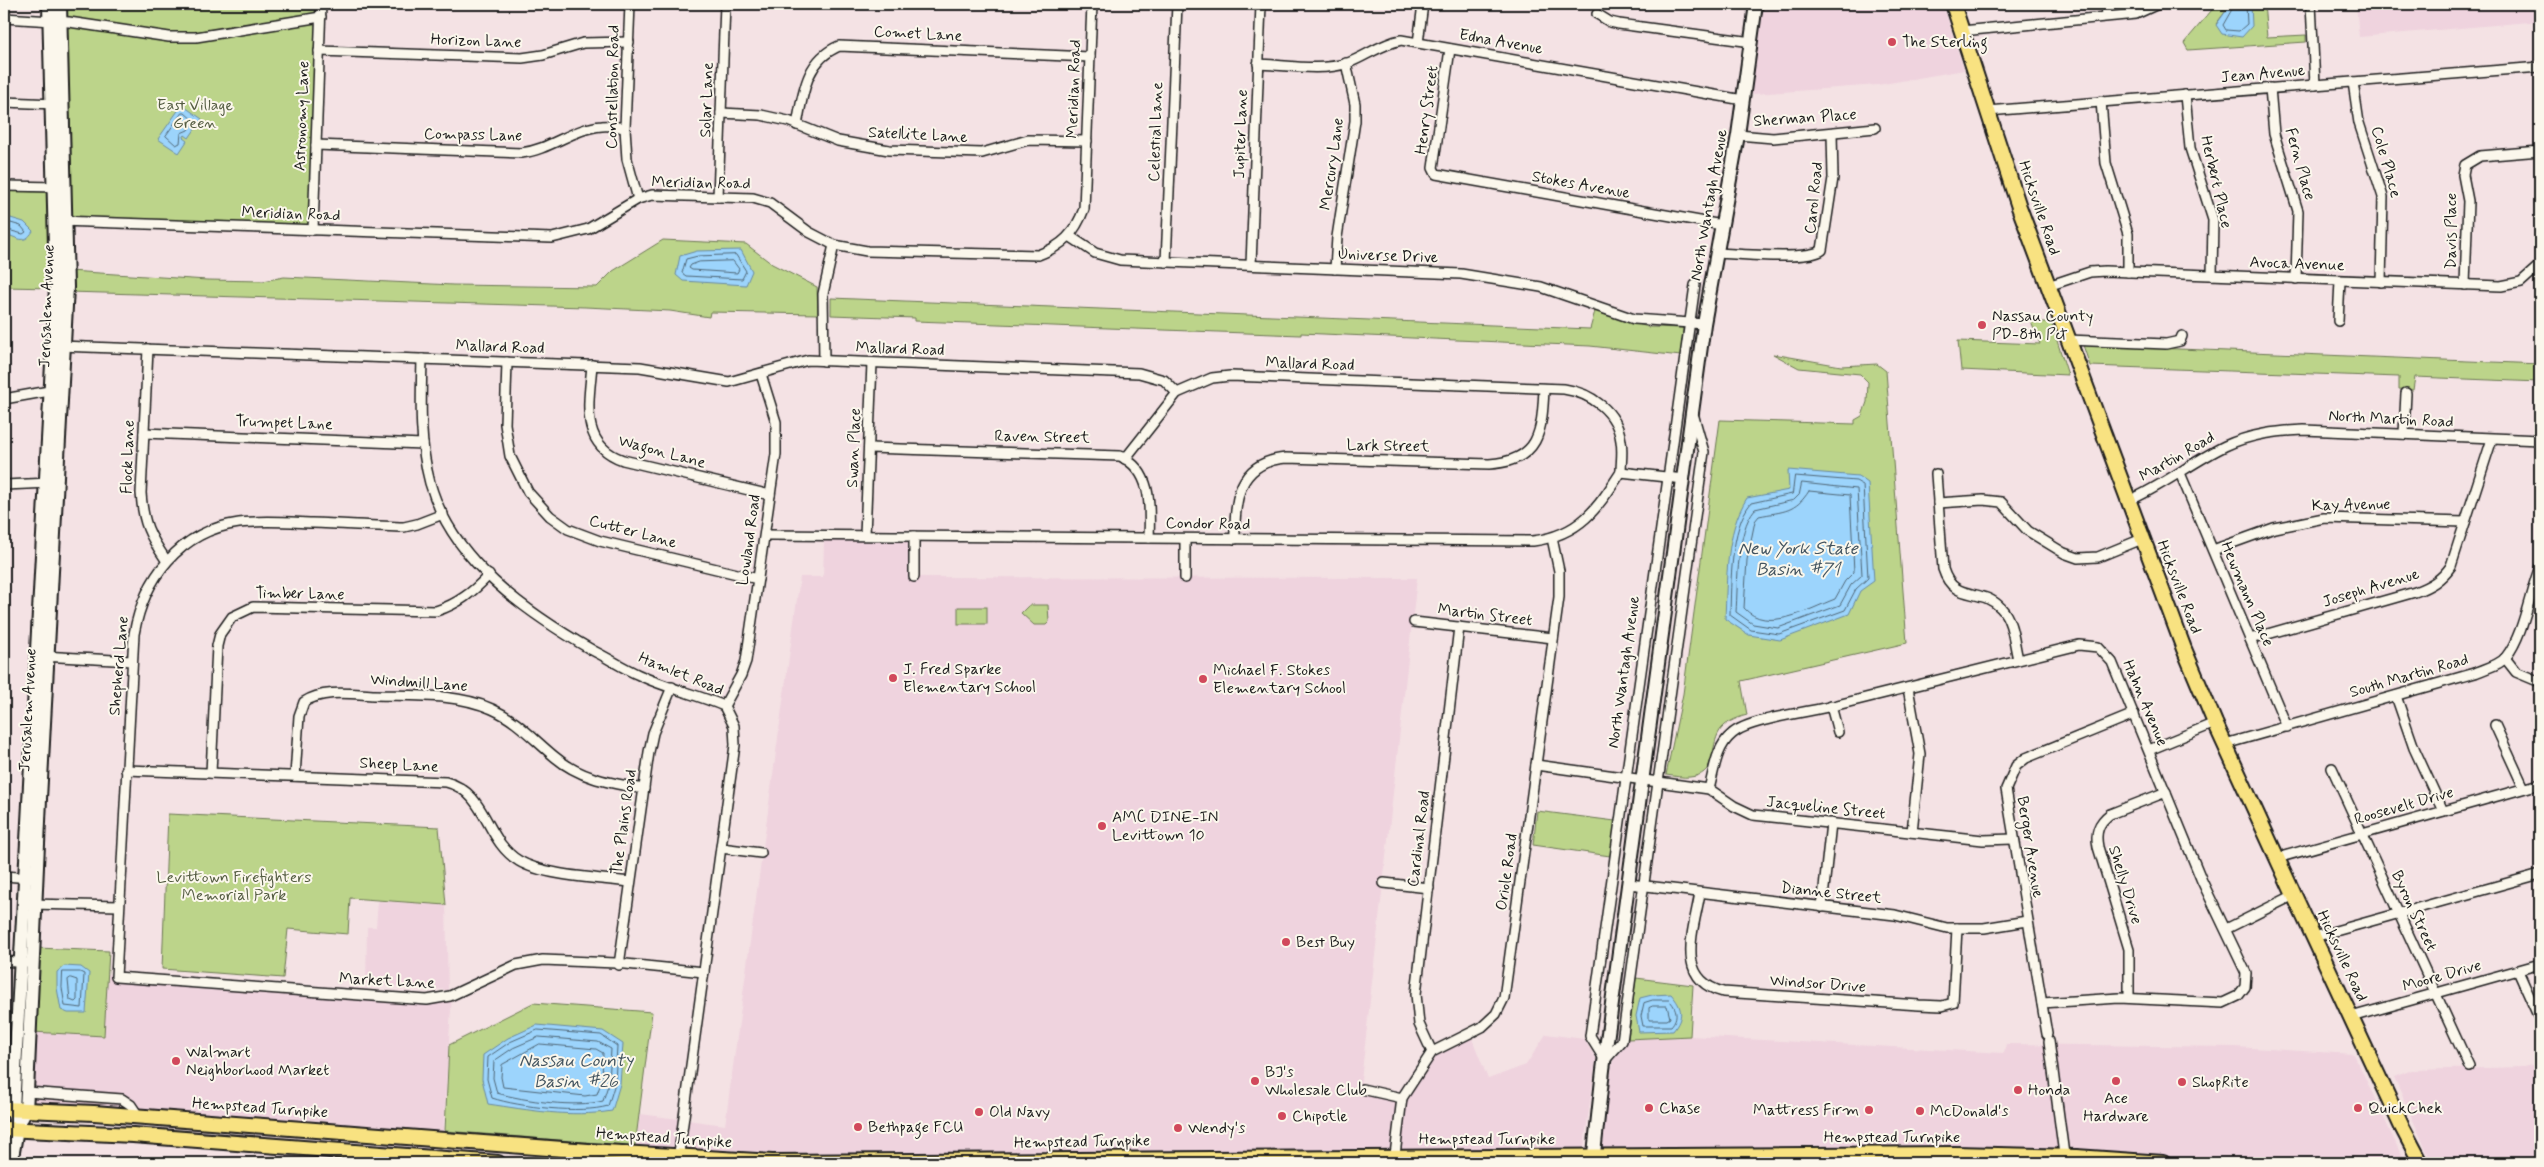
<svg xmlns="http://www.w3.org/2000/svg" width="2544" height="1167" viewBox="0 0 2544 1167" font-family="Mynerve,sans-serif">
<rect width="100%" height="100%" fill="#f4e2e4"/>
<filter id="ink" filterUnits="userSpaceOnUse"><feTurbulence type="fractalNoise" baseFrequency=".02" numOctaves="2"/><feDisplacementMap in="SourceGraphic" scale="10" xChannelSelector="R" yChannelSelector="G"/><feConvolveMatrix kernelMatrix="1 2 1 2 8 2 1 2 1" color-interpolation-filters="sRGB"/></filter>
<g filter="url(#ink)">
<g fill="#efd3de">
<polygon points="1754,4 1943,4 1964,70 1878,85 1754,94 1742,93"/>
<polygon points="2356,4 2540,4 2540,21 2359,37"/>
<polygon points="824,541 908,541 908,577 1417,578 1360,1090 1400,1099 1431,1057 1471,1036 1488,1079 1526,1065 1546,1034 1584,1039 1596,1059 1583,1153 726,1160 635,1152 640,1114 725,1125 800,577 823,577"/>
<polygon points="378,901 446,905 448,990 366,984 367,927 376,927"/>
<polygon points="107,974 426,997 452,993 443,1135 28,1108 32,1032 104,1036"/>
<polygon points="4,1001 13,1001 7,1103 4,1103"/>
<polygon points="1690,1036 2004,1053 2006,1044 2235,1047 2354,1054 2405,1163 2200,1163 2059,1150 1598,1153 1614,1054 1628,1039"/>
<polygon points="2540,1063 2540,1163 2432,1163 2394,1077 2412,1070 2523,1067"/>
</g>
<g fill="#bcd48a" stroke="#6c7853">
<polygon points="55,4 321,4 313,230 60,221"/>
<polygon points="2217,4 2231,4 2216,24 2251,4 2247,4 2264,4 2267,37 2306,35 2306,42 2188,50 2184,43"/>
<polygon points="4,191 48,192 52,288 4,287"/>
<polygon points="663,240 746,244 772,264 817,287 818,314 710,312 709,317 670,311 585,307 69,292 69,271 207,280 263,281 284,277 453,285 597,287 613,271"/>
<polygon points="831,298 1590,329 1595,311 1648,327 1683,328 1681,356 1590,346 1301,333 1301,335 915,321 915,318 831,315"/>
<polygon points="2031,322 2051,322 2068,375 1961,370 1958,341 2040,344"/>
<polygon points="2083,345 2540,364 2540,382 2415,377 2413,390 2399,389 2399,377 2090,366"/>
<path d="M 1773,354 L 1841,366 L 1877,364 L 1886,371 L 1907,643 L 1741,681 L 1747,715 C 1736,718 1723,723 1718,734 C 1710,751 1716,775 1690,777 C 1683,778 1674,776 1666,775 L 1683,694 L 1720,420 L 1855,424 L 1855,420 L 1862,416 L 1867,402 L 1868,382 L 1860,374 L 1799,368 Z"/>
<polygon points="1029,605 1048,605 1049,622 1046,625 1034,625 1021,613"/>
<rect x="958" y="607" width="29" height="17"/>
<polygon points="1537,811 1615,821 1610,856 1533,845"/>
<polygon points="168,814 439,827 446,905 350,898 348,934 288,929 283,978 162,969"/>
<polygon points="37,948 109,951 104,1036 32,1032"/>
<polygon points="1636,978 1693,985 1690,1036 1628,1039"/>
<polygon points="533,1003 652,1012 635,1146 445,1131 449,1045"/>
</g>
<g fill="#9cd4fc" stroke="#698aa2">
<polygon points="2231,4 2251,4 2252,26 2242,37 2222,34 2216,25"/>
<polygon points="182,105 202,119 189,138 185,135 183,138 187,141 179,153 158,139"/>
<path d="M 4,216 L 24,222 L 33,231 C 24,246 18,237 4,234 Z"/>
<polygon points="741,250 752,271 746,285 683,281 676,275 680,256 697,251"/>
<path d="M 1788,470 L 1858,476 L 1868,483 L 1874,581 L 1860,591 L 1849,614 L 1780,640 L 1749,635 L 1725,619 C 1727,579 1725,533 1747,498 L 1789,490 Z"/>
<polygon points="64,966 81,967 89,973 86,1013 68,1013 61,1010 57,988 57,972"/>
<path d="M 1671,994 C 1683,1008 1684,1017 1673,1031 L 1639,1032 L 1636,1016 L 1640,998 L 1652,995 Z"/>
<path d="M 537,1025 L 603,1031 L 623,1044 L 620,1084 L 612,1111 C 570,1118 529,1110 488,1104 L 482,1079 L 483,1055 L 508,1038 Z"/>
</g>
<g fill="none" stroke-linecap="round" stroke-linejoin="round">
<g stroke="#4f6676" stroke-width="1">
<polyline points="2235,4 2223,25 2226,30 2239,31 2247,24 2246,4"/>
<polygon points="182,113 185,113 194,121 188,130 181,133 180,143 176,145 166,136"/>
<polyline points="4,221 21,226 26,232 23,234 4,229"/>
<polygon points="736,255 746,271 742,279 686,276 682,273 686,259 698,256"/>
<polygon points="733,261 739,269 737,273 692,270 689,268 691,265 699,262"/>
<path d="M 1795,476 L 1856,481 L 1863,485 L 1868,578 L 1856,589 L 1845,610 L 1779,634 L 1751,630 L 1730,615 C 1731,583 1730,528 1751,503 L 1792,494 Z"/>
<path d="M 1802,483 L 1857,489 L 1862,575 L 1851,585 L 1840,605 L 1778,628 L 1753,624 L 1736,612 C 1738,584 1736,531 1755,509 L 1794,500 L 1799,495 Z"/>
<path d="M 1809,491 L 1850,495 L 1854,572 L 1845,581 L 1835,599 C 1809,609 1767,634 1744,608 L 1747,560 L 1755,521 L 1759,516 C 1784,511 1795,513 1809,491 Z"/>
<polygon points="63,972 80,972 84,974 82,1008 65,1006 62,988"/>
<polygon points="71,978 77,980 77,1000 75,1002 70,1000 68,980"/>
<path d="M 1653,1000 L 1669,1000 C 1677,1008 1679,1017 1671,1026 L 1643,1026 L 1641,1016 L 1644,1003 Z"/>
<polygon points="1653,1006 1667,1006 1670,1018 1667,1020 1649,1020 1649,1008"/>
<path d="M 538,1030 L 601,1035 L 617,1046 L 615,1083 L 608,1106 C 581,1114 519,1107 492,1098 L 487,1079 L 488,1057 L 510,1042 Z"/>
<path d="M 539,1037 L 598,1042 L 611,1049 L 609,1082 L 603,1101 C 576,1108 525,1101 497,1093 L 493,1078 L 494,1061 L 513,1048 Z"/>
<polygon points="540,1044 596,1049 603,1053 602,1080 597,1094 585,1096 503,1087 501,1077 502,1065"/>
</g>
<defs>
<g id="street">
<polyline points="630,4 625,128 627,159 638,199"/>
<polyline points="2106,4 2107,16"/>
<polyline points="2311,4 2315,85"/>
<polyline points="1597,14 1610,22 1619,24 1752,42"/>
<polyline points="4,18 69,22 169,37 196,37 321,17"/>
<polyline points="1962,31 2136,14 2158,4"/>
<polyline points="1418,43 1423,4"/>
<polyline points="1450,49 1433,168 1436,174 1722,225"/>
<polyline points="319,51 522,58 543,55 583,43 629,42"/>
<path d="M 1258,64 C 1286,65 1321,72 1348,63 C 1366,56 1381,44 1401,40 L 1743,100"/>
<polyline points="2353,82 2359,123 2383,197 2381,282"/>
<polyline points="2270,88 2274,134 2298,211 2296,279"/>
<polyline points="2185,95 2190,148 2213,220 2212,275"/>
<polyline points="2101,101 2106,163 2128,234 2128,272"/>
<polyline points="4,102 56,104"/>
<polyline points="1988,111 2540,67"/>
<polyline points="721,113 761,115 788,121 838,141 889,150 982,153 1028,140 1087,141"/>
<path d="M 797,125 C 803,93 806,60 839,46 L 1090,57"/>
<polyline points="1738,135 1773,138 1875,128"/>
<path d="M 316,145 L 521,153 C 550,150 573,128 602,126 C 609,125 618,127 625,128"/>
<polyline points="4,186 58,187"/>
<polyline points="718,197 725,4"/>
<path d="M 60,221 L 552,238 L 588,229 L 638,199 L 652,195 L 753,198 L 770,203 L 809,232 L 834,245 L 867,251 L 1038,255 C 1063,246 1075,233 1084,209 L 1092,4"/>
<polyline points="313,230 321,4"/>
<polyline points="1071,237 1095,253 1120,260 1461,274 1541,287 1634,319 1704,324"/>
<path d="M 1717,253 C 1738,254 1808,261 1822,250 L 1833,178 L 1832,133"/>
<polyline points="1166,262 1177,4"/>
<polyline points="1251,265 1261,4"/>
<polyline points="1335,269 1337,237 1355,121 1355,104 1346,63"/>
<polyline points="2465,285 2468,201 2463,175 2465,165 2480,156 2540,151"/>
<polyline points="2048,286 2090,272 2105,271 2501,286 2521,282 2540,265"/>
<polyline points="2338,321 2340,281"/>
<polyline points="2068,340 2166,344 2180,341 2182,336"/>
<path d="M 59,346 L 640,367 L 729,382 L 808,360 L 1139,373 L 1164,380 L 1177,393 L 1212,378 L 1230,376 L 1564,389 C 1591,393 1617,411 1621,441 C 1623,451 1621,462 1621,472"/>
<path d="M 148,349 L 141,493 C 143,523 149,535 166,560"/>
<path d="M 422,359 C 421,401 419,442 430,483 C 452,561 526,612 592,650 C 608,658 623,668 639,675 C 666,688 696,694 724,706 L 734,726 L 735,745 L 678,1160"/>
<polyline points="824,361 823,294 834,245"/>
<polyline points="507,362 505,424 510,456 528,492 550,516 568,529 600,541 758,579"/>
<path d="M 592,365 C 589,402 579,445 623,460 L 770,495"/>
<polyline points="4,399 55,390"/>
<polyline points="1694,417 1704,452 1622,1041 1605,1060 1590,1036 1695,285"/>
<polyline points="144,433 423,444"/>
<polyline points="2404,434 2406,393"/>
<path d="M 869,448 L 1120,456 C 1153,471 1150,507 1149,538"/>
<polyline points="1125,459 1177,393"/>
<polyline points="1621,472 1684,479"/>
<polyline points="2180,473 2287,727"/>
<path d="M 1936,474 L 1943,569 C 1954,604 1981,586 2001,608 C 2013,620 2014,644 2018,659"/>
<polyline points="4,485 51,483"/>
<path d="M 2128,501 C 2163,486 2192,462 2225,446 C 2251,434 2277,431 2304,430 L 2540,440"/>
<polyline points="1938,503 1983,500 2001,502 2028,531 2064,553 2078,558 2098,557 2142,539"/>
<path d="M 443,514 L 417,524 L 404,527 C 373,526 342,524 312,523 C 288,522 263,520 239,523 C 179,531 144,579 134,634 L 116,977 L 427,1000 L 450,996 L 516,965 L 543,960 L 616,963 L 704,972"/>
<path d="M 765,535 L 1533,541 C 1580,535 1597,509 1621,472"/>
<polyline points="865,535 872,363"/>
<path d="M 1235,539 C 1234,500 1238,462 1286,458 L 1489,464 C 1540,461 1542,431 1544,389"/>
<polyline points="2213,550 2274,528 2324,518 2465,522"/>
<polyline points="914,577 914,536"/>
<polyline points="1185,578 1185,539"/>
<polyline points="1414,622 1553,638"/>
<path d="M 2250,639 L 2415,592 C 2431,586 2441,580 2451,566 L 2492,439"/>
<polyline points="42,656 132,661"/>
<polyline points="2505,658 2516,672 2540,682"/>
<polyline points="1908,688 1920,754 1912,832"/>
<polyline points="2396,696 2414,748 2443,811"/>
<polyline points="724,706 741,675 746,661 776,454 776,422 761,374"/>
<polyline points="1831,706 1838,732"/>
<polyline points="2495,725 2524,788"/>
<path d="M 2225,744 L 2475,673 C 2484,669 2500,665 2506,657 C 2524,634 2529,594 2540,567"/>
<polyline points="2149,750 2215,723"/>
<polyline points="1536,765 1709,789 1734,806 1753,815 1983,840 2013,839"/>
<polyline points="2332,768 2469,1066"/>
<path d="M 126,770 L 446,782 C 487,792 485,841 519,861 C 544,876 600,878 630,882"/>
<path d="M 211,773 L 217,646 L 220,634 L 232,617 L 253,607 L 436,611 C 458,604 473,592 489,575"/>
<path d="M 295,776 L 299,716 L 304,702 C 324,689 352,694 375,695 C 414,696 456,693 492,709 C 517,720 534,740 555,757 C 581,779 611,783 644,789"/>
<path d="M 1709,789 C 1714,771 1716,747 1732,734 C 1748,719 1809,712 1833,706 C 1915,686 1997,665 2079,645 L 2098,647 L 2112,662 L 2202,881 L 2246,973 L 2245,987 L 2238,996 L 2223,1003 L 2119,998 L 2042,1003"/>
<polyline points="721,848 761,853"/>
<polyline points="2277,858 2540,784"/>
<polyline points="4,876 31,878"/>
<polyline points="1384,883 1429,888"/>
<polyline points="1629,884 1895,915 1947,928 1984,928 2027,921"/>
<path d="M 1700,893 C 1694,930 1674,979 1723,992 L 1919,1005 L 1942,1006 L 1953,1003 L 1957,928"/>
<polyline points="30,904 119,906"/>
<polyline points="1822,907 1831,823"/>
<polyline points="2226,929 2294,895"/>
<polyline points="2314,937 2540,874"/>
<polyline points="4,961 26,963"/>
<polyline points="619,965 649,752 653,733 672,687"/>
<polyline points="2518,971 2540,1020"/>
<path d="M 2129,998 L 2129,949 L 2098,847 C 2095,833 2098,823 2110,814 L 2166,792"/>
<polyline points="2351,1017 2540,964"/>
<polyline points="2047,1034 2006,789 2016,766 2026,758 2134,714"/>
<polyline points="2049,1041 2065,1162"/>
<polyline points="1432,1052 1419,1024 1416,994 1459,627"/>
<polyline points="1362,1089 1402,1098"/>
<polyline points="27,1092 122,1099 131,1105 139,1117"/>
<polyline points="587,1163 588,1151"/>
<polyline points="1394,1163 1402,1098 1432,1052 1482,1027 1496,1014 1504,998 1559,597 1559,571 1552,538"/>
</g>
<g id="secondary">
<polyline points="22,1118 26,1110 27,1092 40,799 67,287 60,4"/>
<polyline points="11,1163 17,1129 13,1109 56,287 49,4"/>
<polyline points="1593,1163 1603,1070 1704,324 1738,135 1756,4"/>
</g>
<g id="primary">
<polyline points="1953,4 2019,207 2184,649 2215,723 2294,895 2401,1125 2421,1163"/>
<polyline points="4,1109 94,1113 588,1151 772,1162 1955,1154 2076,1157 2163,1163"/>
<polyline points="4,1129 133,1135 498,1163"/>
</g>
</defs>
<use href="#street" stroke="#1c1c1c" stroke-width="12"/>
<use href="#secondary" stroke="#1c1c1c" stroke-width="16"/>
<use href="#primary" stroke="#1c1c1c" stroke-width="18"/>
<use href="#street" stroke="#fbf7ec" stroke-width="9"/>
<use href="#secondary" stroke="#fbf7ec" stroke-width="12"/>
<use href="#primary" stroke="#f8e281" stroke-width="14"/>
</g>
</g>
<g fill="#d1495b" stroke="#fbf7ec" stroke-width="2">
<circle cx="1892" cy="42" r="5"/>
<circle cx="1982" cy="325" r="5"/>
<circle cx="893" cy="678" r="5"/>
<circle cx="1203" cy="679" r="5"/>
<circle cx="1102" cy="826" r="5"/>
<circle cx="1286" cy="942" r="5"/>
<circle cx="176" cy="1061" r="5"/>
<circle cx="1255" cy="1081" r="5"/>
<circle cx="2116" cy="1081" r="5"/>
<circle cx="2182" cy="1082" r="5"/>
<circle cx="2018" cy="1090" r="5"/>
<circle cx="1649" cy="1108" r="5"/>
<circle cx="2358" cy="1108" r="5"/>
<circle cx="1869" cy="1110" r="5"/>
<circle cx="1920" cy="1111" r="5"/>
<circle cx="979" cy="1112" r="5"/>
<circle cx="1282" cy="1116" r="5"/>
<circle cx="858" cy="1127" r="5"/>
<circle cx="1178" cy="1128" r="5"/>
</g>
<g text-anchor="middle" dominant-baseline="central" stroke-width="4" stroke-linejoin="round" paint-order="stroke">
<g font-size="16" fill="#1c1c1c" stroke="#fbf7ec">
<text transform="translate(918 34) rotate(3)">Comet Lane</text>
<text transform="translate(476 41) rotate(2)">Horizon Lane</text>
<text transform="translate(1501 42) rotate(10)">Edna Avenue</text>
<text transform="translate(2263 74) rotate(-5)">Jean Avenue</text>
<text transform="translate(613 87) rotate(-89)">Constellation Road</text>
<text transform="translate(1074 89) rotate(-88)">Meridian Road</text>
<text transform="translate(707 100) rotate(-88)">Solar Lane</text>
<text transform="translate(1427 110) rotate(-82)">Henry Street</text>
<text transform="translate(302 116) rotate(-88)">Astronomy Lane</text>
<text transform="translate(1805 118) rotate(-4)">Sherman Place</text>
<text transform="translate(1156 132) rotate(-88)">Celestial Lane</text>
<text transform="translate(1241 134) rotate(-88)">Jupiter Lane</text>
<text transform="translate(473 135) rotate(1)">Compass Lane</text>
<text transform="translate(918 135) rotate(3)">Satellite Lane</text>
<text transform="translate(2386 162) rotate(74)">Cole Place</text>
<text transform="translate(1332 164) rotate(-82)">Mercury Lane</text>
<text transform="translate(2300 164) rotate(74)">Fern Place</text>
<text transform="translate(2216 182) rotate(77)">Herbert Place</text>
<text transform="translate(701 183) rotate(1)">Meridian Road</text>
<text transform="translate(1581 185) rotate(10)">Stokes Avenue</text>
<text transform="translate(1814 198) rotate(-84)">Carol Road</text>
<text transform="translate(1709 205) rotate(-80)">North Wantagh Avenue</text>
<text transform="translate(2039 208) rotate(71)">Hicksville Road</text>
<text transform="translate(291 214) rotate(2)">Meridian Road</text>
<text transform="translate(2451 231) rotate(-90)">Davis Place</text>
<text transform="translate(1388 256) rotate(2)">Universe Drive</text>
<text transform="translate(2297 264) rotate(2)">Avoca Avenue</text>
<text transform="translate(47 306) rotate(-88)">Jerusalem Avenue</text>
<text transform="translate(500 347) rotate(2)">Mallard Road</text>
<text transform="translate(900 349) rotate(2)">Mallard Road</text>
<text transform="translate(1310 364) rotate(2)">Mallard Road</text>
<text transform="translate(2391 419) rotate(3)">North Martin Road</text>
<text transform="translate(284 423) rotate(2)">Trumpet Lane</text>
<text transform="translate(1042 437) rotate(1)">Raven Street</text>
<text transform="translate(1388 446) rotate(1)">Lark Street</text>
<text transform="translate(854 448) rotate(-88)">Swan Place</text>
<text transform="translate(662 452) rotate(15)">Wagon Lane</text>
<text transform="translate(128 457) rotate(-88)">Flock Lane</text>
<text transform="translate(2177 457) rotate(-30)">Martin Road</text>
<text transform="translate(2351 505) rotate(-1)">Kay Avenue</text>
<text transform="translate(1208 524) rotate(1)">Condor Road</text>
<text transform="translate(633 532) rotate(15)">Cutter Lane</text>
<text transform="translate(749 540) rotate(-82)">Lowland Road</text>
<text transform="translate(2179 587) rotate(69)">Hicksville Road</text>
<text transform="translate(2371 588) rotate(-17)">Joseph Avenue</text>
<text transform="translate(300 594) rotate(1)">Timber Lane</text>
<text transform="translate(2247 594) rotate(67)">Hewmann Place</text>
<text transform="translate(1485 615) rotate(7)">Martin Street</text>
<text transform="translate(119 666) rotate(-85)">Shepherd Lane</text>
<text transform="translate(1624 672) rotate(-82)">North Wantagh Avenue</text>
<text transform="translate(681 674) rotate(22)">Hamlet Road</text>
<text transform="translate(2409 676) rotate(-16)">South Martin Road</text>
<text transform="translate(419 683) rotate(4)">Windmill Lane</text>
<text transform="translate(2145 703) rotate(67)">Hahn Avenue</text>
<text transform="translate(28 710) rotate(-87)">Jerusalem Avenue</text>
<text transform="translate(399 765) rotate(3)">Sheep Lane</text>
<text transform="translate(2404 806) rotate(-16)">Roosevelt Drive</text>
<text transform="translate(1826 808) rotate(6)">Jacqueline Street</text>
<text transform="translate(624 822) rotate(-82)">The Plains Road</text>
<text transform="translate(1419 839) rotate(-83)">Cardinal Road</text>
<text transform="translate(2030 847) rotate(81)">Berger Avenue</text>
<text transform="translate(1507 872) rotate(-82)">Oriole Road</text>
<text transform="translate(2125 885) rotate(73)">Shelly Drive</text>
<text transform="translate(1831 893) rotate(6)">Dianne Street</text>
<text transform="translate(2414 911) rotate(65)">Byron Street</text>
<text transform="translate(2342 956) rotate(65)">Hicksville Road</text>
<text transform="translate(2442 976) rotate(-16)">Moore Drive</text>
<text transform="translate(387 981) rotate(3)">Market Lane</text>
<text transform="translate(1818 984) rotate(4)">Windsor Drive</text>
<text transform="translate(260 1108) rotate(4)">Hempstead Turnpike</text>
<text x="1892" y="1137">Hempstead Turnpike</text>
<text transform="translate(664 1138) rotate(4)">Hempstead Turnpike</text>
<text x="1487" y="1139">Hempstead Turnpike</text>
<text transform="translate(1082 1142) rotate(-1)">Hempstead Turnpike</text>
</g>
<g font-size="16" fill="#1c1c1c" stroke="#fbf7ec" text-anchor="start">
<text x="1902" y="42">The Sterling</text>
<text x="1992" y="316">Nassau County<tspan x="1992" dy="18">PD-8th Pct</tspan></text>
<text x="903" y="669">J. Fred Sparke<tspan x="903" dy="18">Elementary School</tspan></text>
<text x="1213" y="670">Michael F. Stokes<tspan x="1213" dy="18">Elementary School</tspan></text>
<text x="1112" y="817">AMC DINE-IN<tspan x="1112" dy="18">Levittown 10</tspan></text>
<text x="1296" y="942">Best Buy</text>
<text x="186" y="1052">Walmart<tspan x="186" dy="18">Neighborhood Market</tspan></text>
<text x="1265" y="1072">BJ's<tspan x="1265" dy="18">Wholesale Club</tspan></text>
<text x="2192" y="1082">ShopRite</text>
<text x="2028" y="1090">Honda</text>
<text x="2116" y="1098" text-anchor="middle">Ace<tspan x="2116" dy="18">Hardware</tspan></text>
<text x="1659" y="1108">Chase</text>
<text x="2368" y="1108">QuickChek</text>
<text x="1859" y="1110" text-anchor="end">Mattress Firm</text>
<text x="1930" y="1111">McDonald's</text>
<text x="989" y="1112">Old Navy</text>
<text x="1292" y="1116">Chipotle</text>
<text x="868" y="1127">Bethpage FCU</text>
<text x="1188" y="1128">Wendy's</text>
</g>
<g font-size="16" fill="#545c42" stroke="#fbf7ec">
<text x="195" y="105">East Village<tspan x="195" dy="18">Green</tspan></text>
<text x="234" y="877">Levittown Firefighters<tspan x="234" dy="18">Memorial Park</tspan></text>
</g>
<g font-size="18" font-style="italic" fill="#42535f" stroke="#fbf7ec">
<text x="1798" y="549">New York State<tspan x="1798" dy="21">Basin #71</tspan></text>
<text x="576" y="1061">Nassau County<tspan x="576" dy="21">Basin #26</tspan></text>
</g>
</g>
<rect width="2544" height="1167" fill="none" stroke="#fbf7ec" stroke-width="20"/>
<rect x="10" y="10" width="2524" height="1147" fill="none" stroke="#1c1c1c" stroke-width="2" filter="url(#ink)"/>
</svg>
